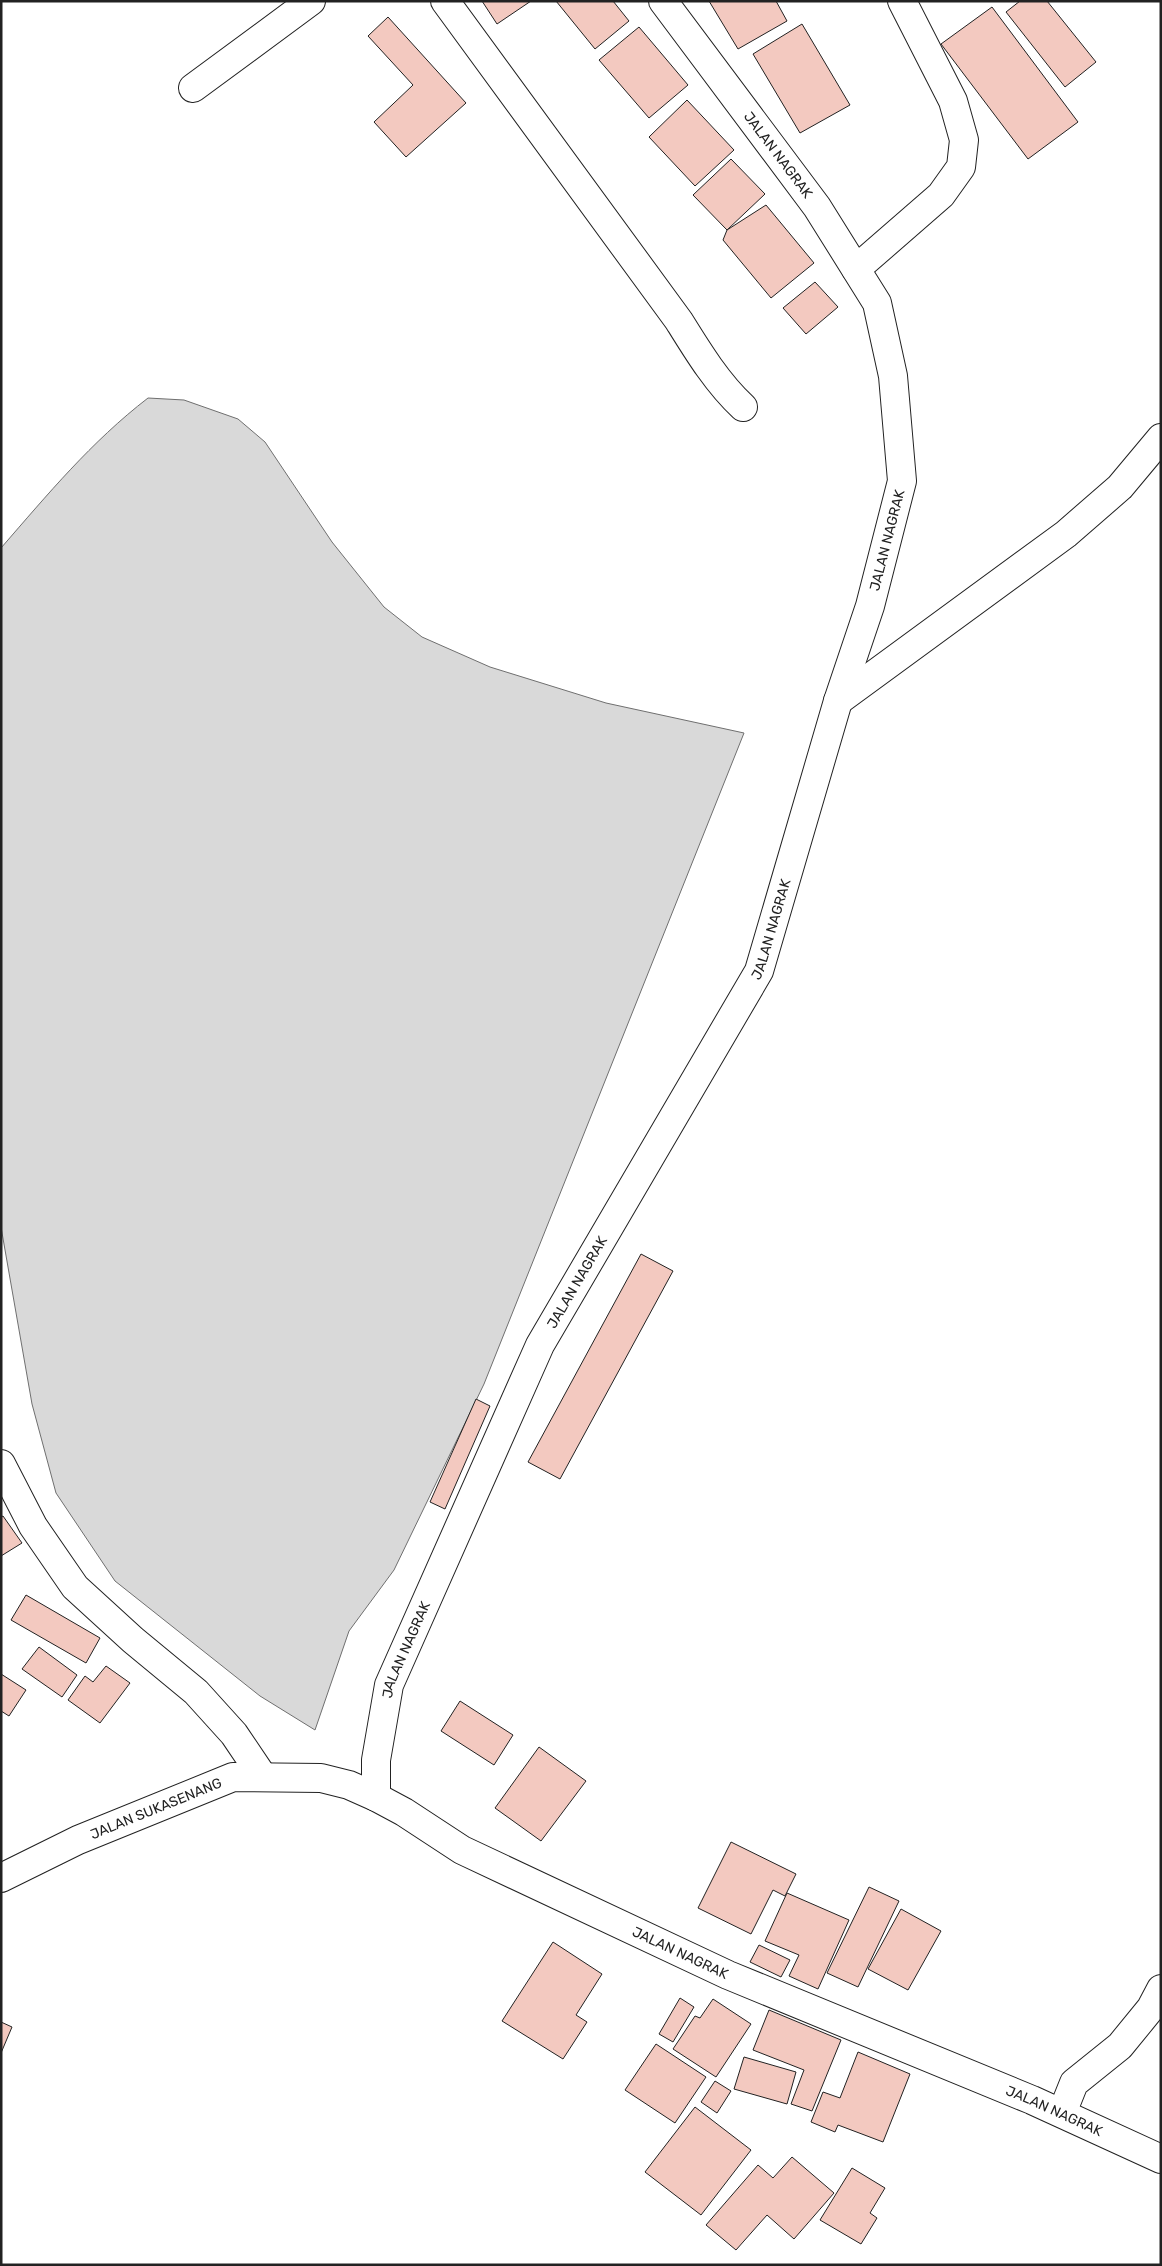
<svg xmlns="http://www.w3.org/2000/svg" width="1162" height="2266" viewBox="0 0 1162 2266" font-family="Rubik,sans-serif">
<rect width="100%" height="100%" fill="#fff"/>
<path fill="#d9d9d9" stroke="#6f6f6f" d="M 148,398 L 184,400 L 238,419 L 265,442 L 332,542 L 384,607 L 422,637 L 490,667 L 606,703 L 744,733 L 484,1384 L 394,1570 L 349,1631 L 315,1730 L 260,1696 L 115,1581 L 56,1493 L 32,1404 L 1,1227 L 1,548 C 48,494 91,442 148,398 Z"/>
<g fill="#f3c9c0" stroke="#222">
<polygon points="482,1 531,1 497,24"/>
<polygon points="556,1 613,1 629,21 595,49"/>
<polygon points="709,1 776,1 787,21 738,49"/>
<polygon points="1020,1 1047,1 1096,62 1065,87 1006,12"/>
<polygon points="992,7 1078,122 1028,159 941,44"/>
<polygon points="388,17 466,103 406,157 374,122 413,85 368,36"/>
<polygon points="802,24 850,105 800,133 753,54"/>
<polygon points="639,27 688,85 649,118 599,60"/>
<polygon points="687,100 734,150 695,186 649,137"/>
<polygon points="731,159 765,194 727,230 693,195"/>
<polygon points="766,205 814,263 771,298 723,240 727,230"/>
<polygon points="815,282 838,307 806,334 783,308"/>
<polygon points="641,1254 673,1271 560,1479 528,1462"/>
<polygon points="476,1399 490,1406 445,1509 430,1502"/>
<polygon points="3,1516 22,1543 1,1556 1,1517"/>
<polygon points="26,1595 100,1638 86,1663 11,1620"/>
<polygon points="39,1647 77,1675 62,1697 22,1669"/>
<polygon points="106,1666 130,1683 100,1723 68,1700 85,1676 93,1682"/>
<polygon points="1,1674 26,1690 9,1716 1,1711"/>
<polygon points="460,1701 513,1735 494,1765 441,1731"/>
<polygon points="539,1747 586,1781 541,1841 495,1808"/>
<polygon points="731,1842 796,1874 785,1896 773,1890 751,1934 698,1908"/>
<polygon points="869,1887 899,1901 858,1987 827,1973"/>
<polygon points="787,1893 849,1920 818,1989 789,1976 799,1955 765,1941"/>
<polygon points="901,1909 941,1931 908,1990 868,1969"/>
<polygon points="553,1942 602,1974 576,2015 587,2022 563,2059 502,2021"/>
<polygon points="759,1945 790,1960 781,1977 750,1962"/>
<polygon points="680,1998 694,2007 673,2042 659,2034"/>
<polygon points="713,1999 751,2024 716,2077 673,2049 695,2016 700,2018"/>
<polygon points="769,2010 841,2040 812,2111 791,2104 804,2070 753,2050"/>
<polygon points="1,2022 12,2027 1,2053"/>
<polygon points="656,2044 706,2077 675,2123 625,2090"/>
<polygon points="858,2052 910,2074 883,2142 838,2125 835,2132 811,2122 823,2092 840,2098"/>
<polygon points="744,2057 796,2072 787,2104 734,2089"/>
<polygon points="715,2081 731,2091 717,2113 701,2102"/>
<polygon points="695,2107 751,2150 701,2215 645,2172"/>
<polygon points="792,2157 834,2193 794,2239 767,2215 736,2250 706,2225 758,2165 773,2178"/>
<polygon points="852,2168 885,2188 870,2213 877,2218 861,2244 820,2220"/>
</g>
<g fill="none" stroke-linecap="round" stroke-linejoin="round">
<defs>
<g id="minor">
<path d="M 445,1 L 679,321 C 697,350 717,383 743,407"/>
<polyline points="193,88 311,1"/>
<polyline points="856,269 941,195 961,167 964,140 953,101 902,1"/>
<polyline points="838,701 1066,534 1120,487 1161,438"/>
<polyline points="1,1464 33,1526 75,1587 133,1640 196,1692 234,1734 263,1777"/>
<path id="s1" d="M 376,1797 L 376,1760 L 389,1685 L 540,1345 L 759,971 L 838,701 L 870,606 L 902,481 L 893,376 L 877,303 L 817,207 L 663,1"/>
<path id="s2" d="M 1,1878 L 78,1840 L 233,1777 L 321,1778 L 349,1785 L 376,1797 L 404,1812 L 462,1850 L 728,1975 L 1032,2100 L 1161,2159"/>
<polyline points="1062,2113 1074,2083 1120,2046 1151,2008 1161,1989"/>
</g>
</defs>
<use href="#minor" stroke="#222" stroke-width="30"/>
<use href="#minor" stroke="#fff" stroke-width="28"/>
</g>
<g text-anchor="middle" dominant-baseline="central" stroke-width="4" stroke-linejoin="round" paint-order="stroke">
<g font-size="14" fill="#222" stroke="#fff">
<text transform="translate(778 155) rotate(53)">JALAN NAGRAK</text>
<text stroke="none"><textPath href="#s1" startOffset="1368">JALAN NAGRAK</textPath></text>
<text stroke="none"><textPath href="#s1" startOffset="962">JALAN NAGRAK</textPath></text>
<text stroke="none"><textPath href="#s1" startOffset="558">JALAN NAGRAK</textPath></text>
<text stroke="none"><textPath href="#s1" startOffset="152">JALAN NAGRAK</textPath></text>
<text stroke="none"><textPath href="#s2" startOffset="170">JALAN SUKASENANG</textPath></text>
<text stroke="none"><textPath href="#s2" startOffset="742">JALAN NAGRAK</textPath></text>
<text stroke="none"><textPath href="#s2" startOffset="1148">JALAN NAGRAK</textPath></text>
</g>
</g>
<rect width="1162" height="2266" fill="none" stroke="#222222" stroke-width="5"/>
</svg>
